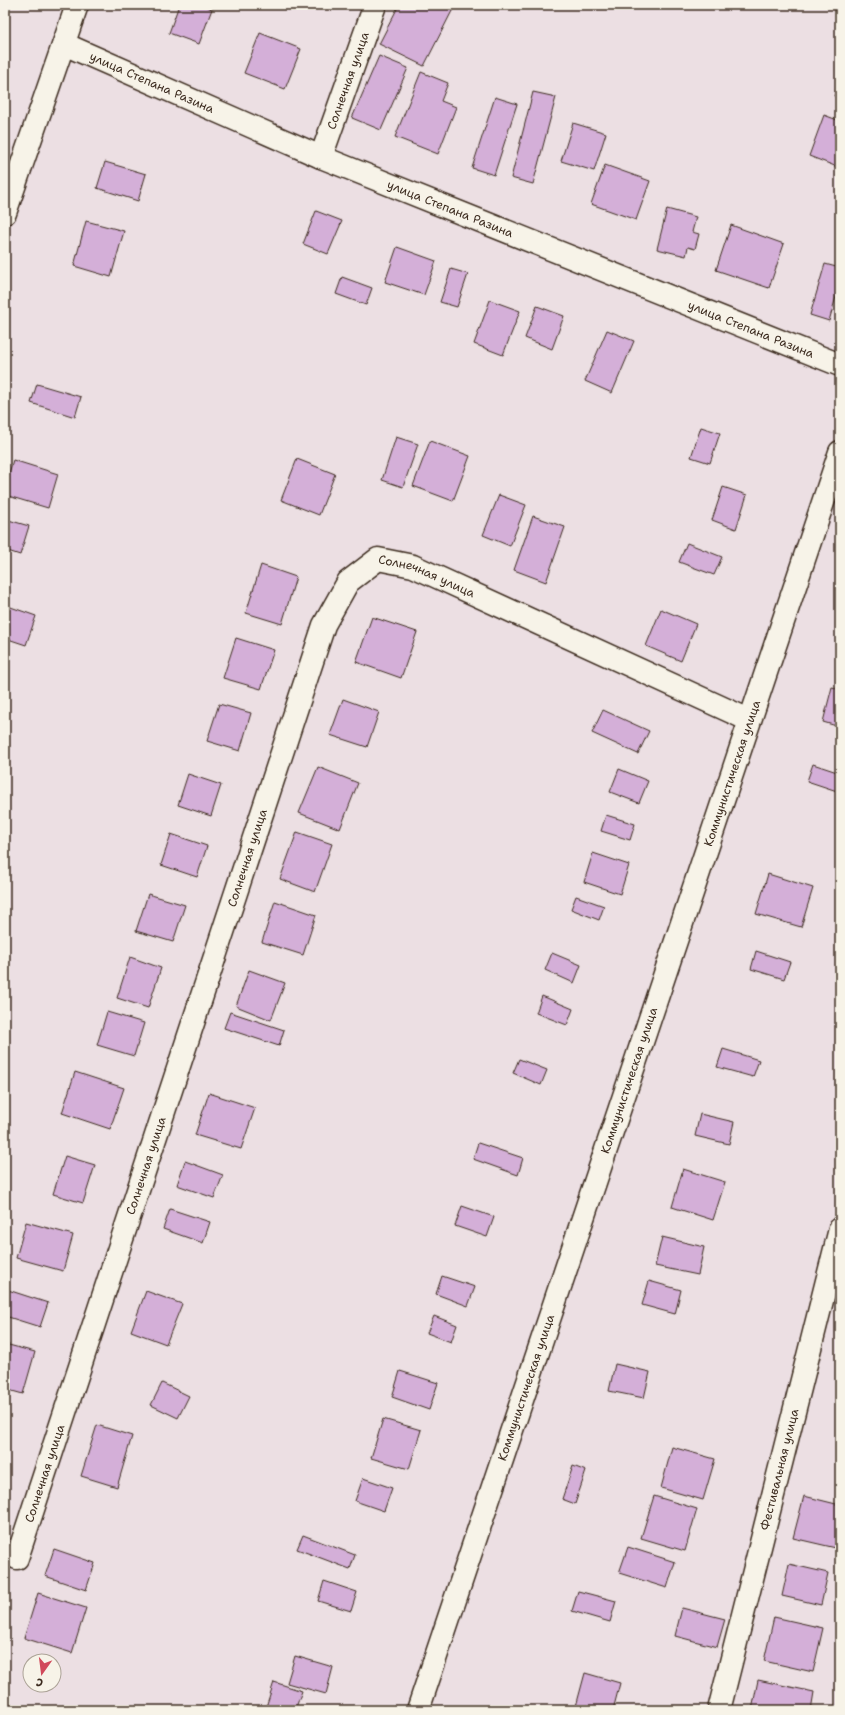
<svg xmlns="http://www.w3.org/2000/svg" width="845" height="1715" viewBox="0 0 845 1715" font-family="'Shantell Sans',sans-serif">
<rect width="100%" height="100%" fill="#ecdfe3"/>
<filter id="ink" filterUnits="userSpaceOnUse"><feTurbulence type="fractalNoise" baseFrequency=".025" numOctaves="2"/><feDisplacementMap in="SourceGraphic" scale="8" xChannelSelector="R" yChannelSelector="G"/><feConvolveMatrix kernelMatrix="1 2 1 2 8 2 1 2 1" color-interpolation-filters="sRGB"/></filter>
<g filter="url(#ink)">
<g fill="#d4afd8" stroke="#3b2a1e">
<polygon points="179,5 202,5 212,9 199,44 169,33"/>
<polygon points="399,5 455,5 424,66 379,44"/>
<polygon points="260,33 301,49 285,89 244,73"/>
<polygon points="379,56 408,68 381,130 352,118"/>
<polygon points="421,72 448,83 441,101 456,107 438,154 395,137"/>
<polygon points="840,80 840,98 834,96"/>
<polygon points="533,92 556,97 533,184 511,178"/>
<polygon points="495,97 517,104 494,175 472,168"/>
<polygon points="824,115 840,121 840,168 809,156"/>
<polygon points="573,123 606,133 594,171 561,161"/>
<polygon points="105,162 146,174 138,201 97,188"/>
<polygon points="605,165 650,181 636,220 591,204"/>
<polygon points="667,209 696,217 692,232 699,234 695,249 688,247 686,256 657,249"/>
<polygon points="316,211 342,221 328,254 303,244"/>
<polygon points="86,221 124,231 111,277 74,266"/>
<polygon points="731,225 784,244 769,288 716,270"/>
<polygon points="397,247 436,261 424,295 385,282"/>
<polygon points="825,264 840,268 840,283 829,321 810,315"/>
<polygon points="451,269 468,274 457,307 440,302"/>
<polygon points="342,277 372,288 366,305 336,294"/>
<polygon points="490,300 520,311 503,355 474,344"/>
<polygon points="537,306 564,316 552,349 525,338"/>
<polygon points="607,330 634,341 612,393 585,381"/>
<polygon points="37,384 81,397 75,417 31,403"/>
<polygon points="701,427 720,433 710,463 691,457"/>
<polygon points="396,437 418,444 403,487 382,480"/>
<polygon points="430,441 470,456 453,501 413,486"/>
<polygon points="297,459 335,474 319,515 281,500"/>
<polygon points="13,460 58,474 48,508 5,495 5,486"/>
<polygon points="723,487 747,495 736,529 712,520"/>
<polygon points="499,495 526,505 510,546 483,535"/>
<polygon points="533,516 565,527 546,582 514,570"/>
<polygon points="5,519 29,526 20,555 5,550"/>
<polygon points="687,543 722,557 714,575 679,562"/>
<polygon points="261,565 296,577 282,624 246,613"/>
<polygon points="5,605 36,616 26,645 5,638"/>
<polygon points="661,609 696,624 681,661 646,646"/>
<polygon points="372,617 417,632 401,678 356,662"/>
<polygon points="236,638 274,650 261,689 223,678"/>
<polygon points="832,687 840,689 840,727 823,722"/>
<polygon points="343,699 379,712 367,747 330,735"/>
<polygon points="219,704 251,713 240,751 207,741"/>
<polygon points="603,710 649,731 638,754 592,733"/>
<polygon points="813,764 840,773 840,792 807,781"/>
<polygon points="318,767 358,783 340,829 299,813"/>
<polygon points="619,769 648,781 639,803 610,792"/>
<polygon points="188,774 221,785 211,816 178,805"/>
<polygon points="606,815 635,824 630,840 601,831"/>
<polygon points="297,832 332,844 315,892 280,879"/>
<polygon points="171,834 207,846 197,877 161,865"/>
<polygon points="593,853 629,865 620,894 584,882"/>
<polygon points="768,874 813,888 801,927 756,914"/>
<polygon points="148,894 185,905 173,942 136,931"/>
<polygon points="576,896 604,906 599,920 571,909"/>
<polygon points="275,901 316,915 303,955 262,942"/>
<polygon points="756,951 790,962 784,979 751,969"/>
<polygon points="552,953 581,965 574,983 545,970"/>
<polygon points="130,957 161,968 148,1008 117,998"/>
<polygon points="249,970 285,983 271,1020 236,1006"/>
<polygon points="542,996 573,1009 567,1025 536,1013"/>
<polygon points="107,1012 144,1023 134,1056 97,1045"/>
<polygon points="230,1012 284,1030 279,1046 224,1028"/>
<polygon points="723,1049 759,1060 753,1077 717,1067"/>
<polygon points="519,1059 547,1070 541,1085 513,1073"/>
<polygon points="75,1072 124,1088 110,1129 62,1113"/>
<polygon points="209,1093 255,1108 241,1149 195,1135"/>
<polygon points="700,1114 734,1122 729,1144 695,1136"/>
<polygon points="478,1143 523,1158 518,1175 473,1159"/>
<polygon points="65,1156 95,1165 83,1203 53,1194"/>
<polygon points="185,1161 223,1175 214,1198 177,1185"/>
<polygon points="683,1169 725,1182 713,1220 672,1207"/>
<polygon points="462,1206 494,1217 487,1237 455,1226"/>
<polygon points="170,1209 210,1222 203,1243 163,1229"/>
<polygon points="26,1222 73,1235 63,1271 16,1258"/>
<polygon points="662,1237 704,1247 698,1275 655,1266"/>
<polygon points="442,1276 475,1287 468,1306 436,1294"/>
<polygon points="649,1281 681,1290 675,1314 642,1305"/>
<polygon points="8,1290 48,1303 40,1327 5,1316 5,1299"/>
<polygon points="146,1291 182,1304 166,1344 131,1331"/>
<polygon points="434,1316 457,1325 451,1342 427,1333"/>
<polygon points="5,1344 35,1352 23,1394 5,1389"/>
<polygon points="615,1364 650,1372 644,1398 609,1391"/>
<polygon points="400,1371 438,1383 429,1410 392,1397"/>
<polygon points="162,1383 189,1396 178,1418 151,1405"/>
<polygon points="383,1419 421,1430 409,1469 371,1458"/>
<polygon points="97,1425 132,1436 117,1487 81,1476"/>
<polygon points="672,1447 715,1459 703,1500 661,1488"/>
<polygon points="573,1466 586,1471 575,1504 562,1499"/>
<polygon points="363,1478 392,1488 384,1511 355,1501"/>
<polygon points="654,1496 697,1509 685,1551 641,1538"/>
<polygon points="804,1496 840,1505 840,1529 836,1548 793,1538"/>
<polygon points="303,1535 355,1555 350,1569 297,1549"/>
<polygon points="628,1547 675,1562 667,1588 619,1573"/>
<polygon points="54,1549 95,1563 86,1590 45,1576"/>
<polygon points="789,1564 828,1573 821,1605 782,1596"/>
<polygon points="324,1581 357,1592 351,1611 318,1601"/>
<polygon points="578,1591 616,1601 610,1622 572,1611"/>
<polygon points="38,1593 86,1608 72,1653 24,1638"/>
<polygon points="682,1608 725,1619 717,1647 675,1636"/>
<polygon points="774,1617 823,1628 813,1672 764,1661"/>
<polygon points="295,1656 333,1667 326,1694 287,1683"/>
<polygon points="585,1673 620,1683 613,1710 575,1710"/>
<polygon points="758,1680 814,1692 811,1710 752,1710"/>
<polygon points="274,1682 302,1691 295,1710 265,1710"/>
</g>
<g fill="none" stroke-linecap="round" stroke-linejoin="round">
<defs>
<g id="minor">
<path id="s1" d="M 64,44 L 321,157 L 840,365"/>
<path id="s2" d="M 321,157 L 375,5"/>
<polyline points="5,213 77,5"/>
<path id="s3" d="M 17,1558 L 324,625 L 348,582 L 378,559 L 413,566 L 749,720"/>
<path id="s4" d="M 719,1710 L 840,1229"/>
</g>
<g id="secondary">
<path id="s5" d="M 418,1710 L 840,452"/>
</g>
</defs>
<use href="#minor" stroke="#3b2a1e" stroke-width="25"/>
<use href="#secondary" stroke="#3b2a1e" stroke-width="25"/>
<use href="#minor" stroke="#f7f3e8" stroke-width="22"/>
<use href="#secondary" stroke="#f7f3e8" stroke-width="22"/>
</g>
</g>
<g text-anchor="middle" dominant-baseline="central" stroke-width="3" stroke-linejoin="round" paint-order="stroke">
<g font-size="12" fill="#3b2a1e" stroke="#f7f3e8">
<text stroke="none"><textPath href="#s2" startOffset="81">Солнечная улица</textPath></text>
<text stroke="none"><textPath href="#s1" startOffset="96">улица Степана Разина</textPath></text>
<text stroke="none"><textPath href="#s1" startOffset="420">улица Степана Разина</textPath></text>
<text stroke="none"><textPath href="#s1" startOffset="744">улица Степана Разина</textPath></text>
<text stroke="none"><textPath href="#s3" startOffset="1121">Солнечная улица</textPath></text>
<text stroke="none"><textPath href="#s5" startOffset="988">Коммунистическая улица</textPath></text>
<text stroke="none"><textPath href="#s3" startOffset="737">Солнечная улица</textPath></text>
<text stroke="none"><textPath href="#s5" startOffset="664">Коммунистическая улица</textPath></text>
<text stroke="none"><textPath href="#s3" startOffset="413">Солнечная улица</textPath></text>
<text stroke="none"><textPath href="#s5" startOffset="340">Коммунистическая улица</textPath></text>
<text stroke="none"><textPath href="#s4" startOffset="248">Фестивальная улица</textPath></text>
<text stroke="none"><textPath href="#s3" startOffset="89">Солнечная улица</textPath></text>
</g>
</g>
<rect width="845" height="1715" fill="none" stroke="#f7f3e8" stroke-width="20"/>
<rect x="10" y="10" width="825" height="1695" fill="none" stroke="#3b2a1e" stroke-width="1.5" filter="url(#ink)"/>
<g transform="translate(42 1673) rotate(194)"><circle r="19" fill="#f7f3e8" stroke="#aca397"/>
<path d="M0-3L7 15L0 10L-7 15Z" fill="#d1495b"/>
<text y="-6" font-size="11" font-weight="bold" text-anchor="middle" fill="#3b2a1e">С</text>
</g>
</svg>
